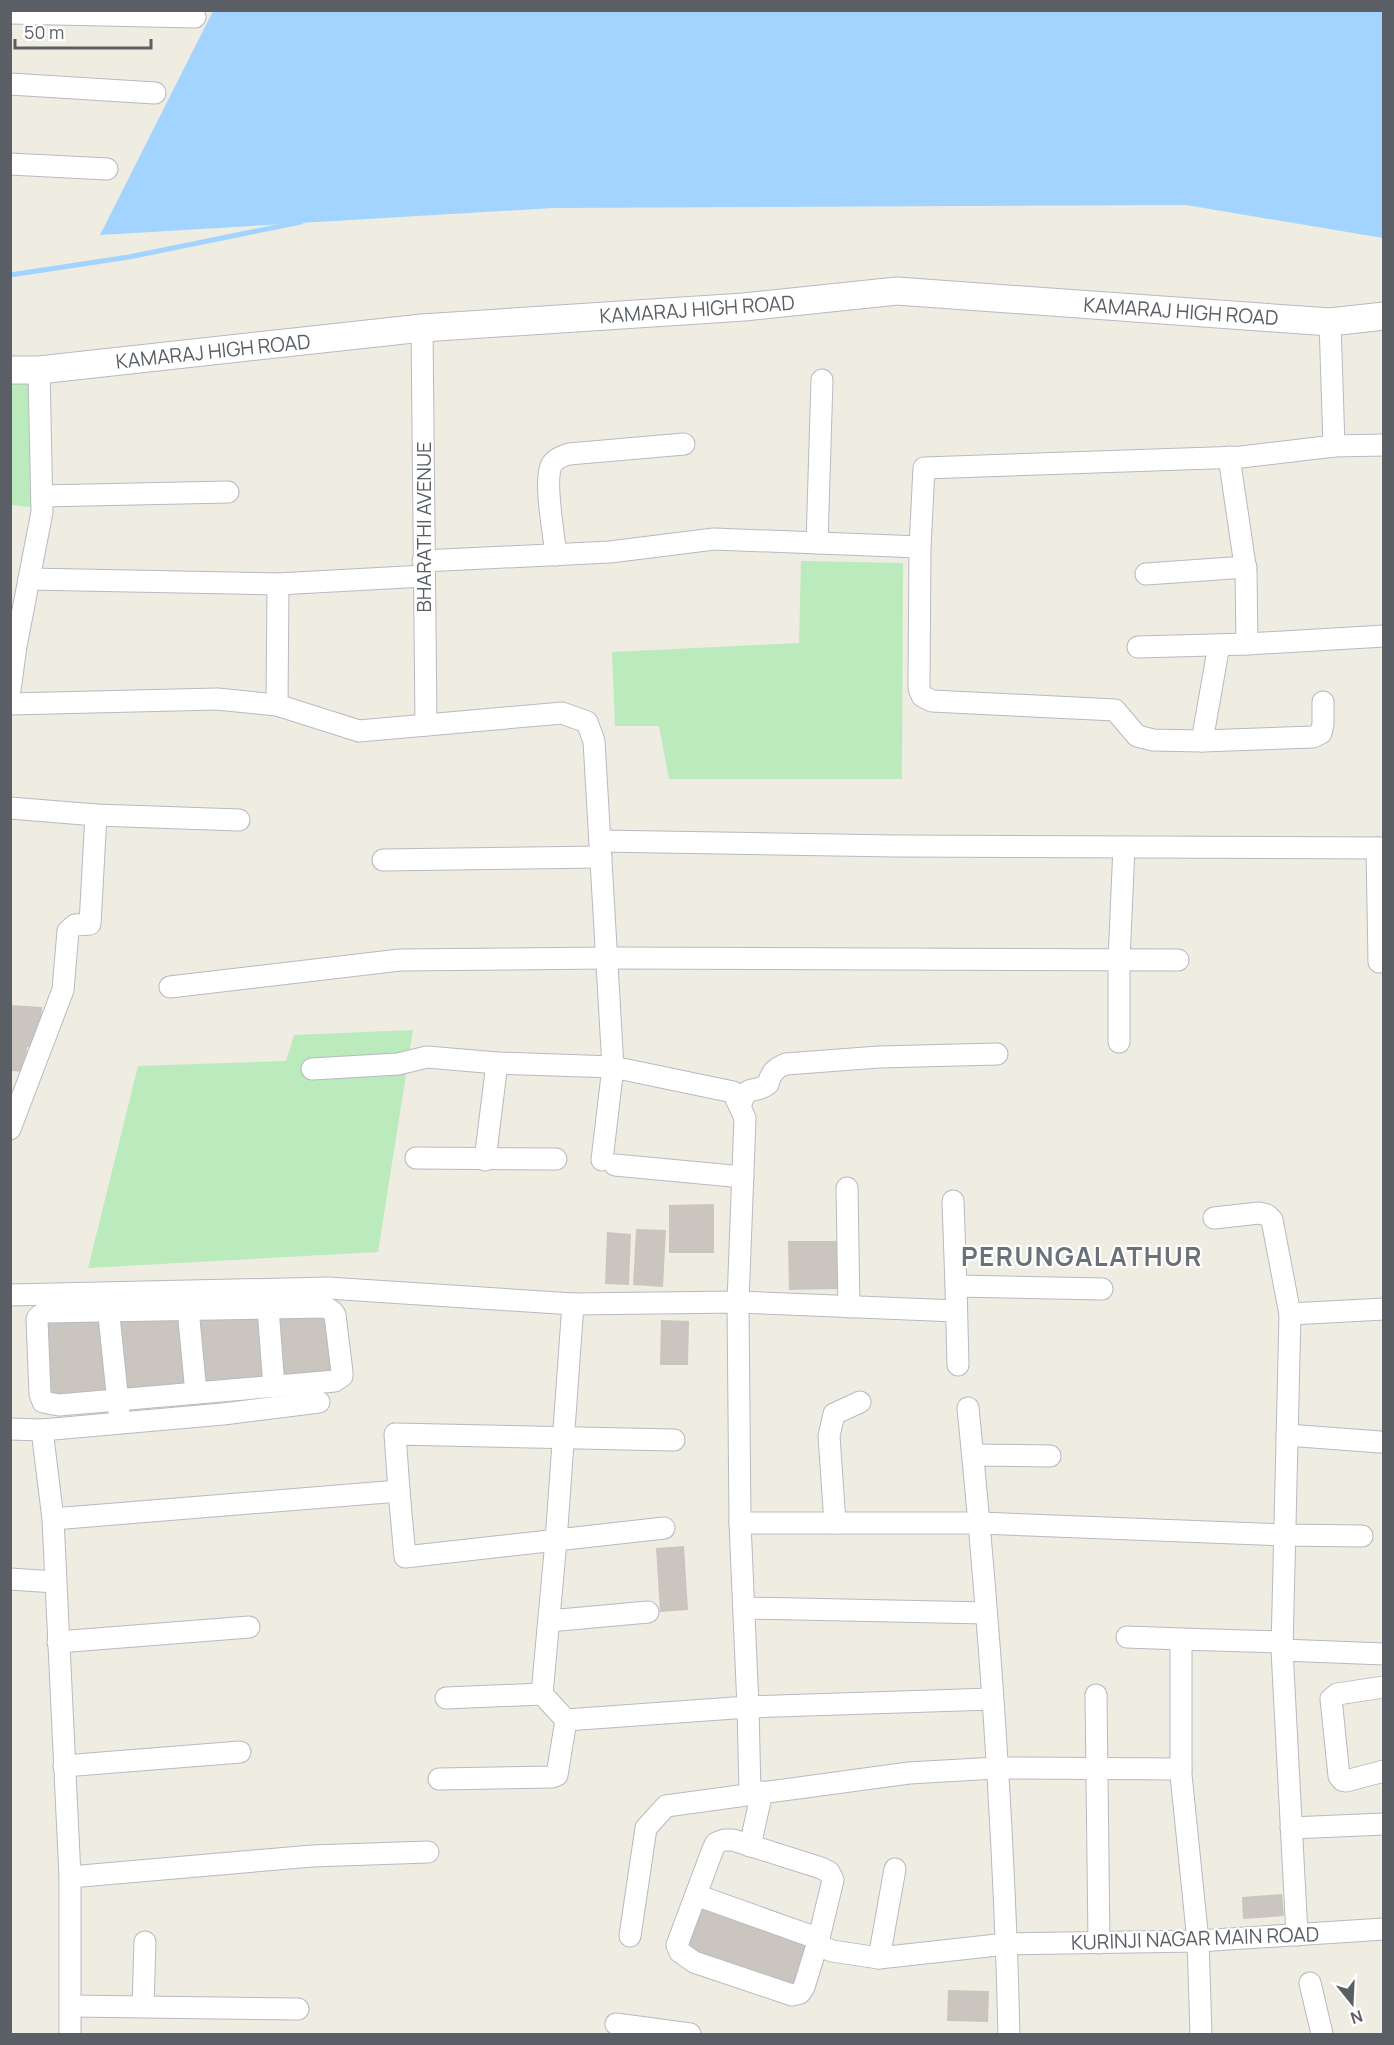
<svg xmlns="http://www.w3.org/2000/svg" width="1394" height="2045" viewBox="0 0 1394 2045" font-family="Manrope,sans-serif">
<rect width="100%" height="100%" fill="#efece2"/>
<g fill="#bbeabd">
<polygon points="10,375 28,375 32,507 11,505"/>
<polygon points="801,561 903,563 902,779 669,779 659,726 615,726 612,652 799,643"/>
<polygon points="413,1030 378,1252 88,1268 138,1066 286,1061 294,1035"/>
</g>
<polygon fill="#a2d4ff" points="213,11 1383,11 1383,238 1186,205 553,208 100,235"/>
<g fill="none" stroke-linecap="round" stroke-linejoin="round">
<polyline stroke="#a2d4ff" stroke-width="5" points="10,275 129,257 301,222"/>
</g>
<g fill="#cac6bf">
<polygon points="10,1005 42,1007 40,1048 27,1047 26,1072 10,1071"/>
<polygon points="714,1204 714,1253 669,1253 669,1205"/>
<polygon points="636,1229 666,1230 663,1287 633,1285"/>
<polygon points="607,1232 631,1234 629,1285 605,1284"/>
<polygon points="788,1241 837,1241 838,1289 789,1290"/>
<polygon points="328,1309 332,1378 278,1382 274,1313"/>
<polygon points="257,1310 263,1386 205,1391 198,1315"/>
<polygon points="180,1312 185,1390 124,1394 118,1316"/>
<polygon points="103,1313 110,1395 49,1401 42,1318"/>
<polygon points="661,1320 689,1321 688,1365 660,1365"/>
<polygon points="684,1546 688,1610 660,1612 656,1548"/>
<polygon points="1282,1894 1284,1916 1243,1919 1242,1897"/>
<polygon points="698,1902 812,1941 796,1985 683,1947"/>
<polygon points="948,1990 989,1991 988,2022 947,2021"/>
</g>
<g fill="none" stroke-linecap="round" stroke-linejoin="round">
<defs>
<g id="minor">
<polyline points="10,13 195,17"/>
<polyline points="10,84 155,93"/>
<polyline points="10,164 107,169"/>
<polyline points="422,328 426,725"/>
<polyline points="1334,446 1384,445"/>
<polyline points="1229,457 1246,572 1247,644"/>
<polyline points="42,496 228,492"/>
<polyline points="817,543 822,380"/>
<polyline points="920,547 919,688 922,696 932,701 1115,710 1137,736 1153,740 1202,741 1313,737 1321,733 1323,724 1323,702"/>
<path d="M 556,555 C 554,535 544,483 551,466 C 554,459 562,456 569,454 L 684,444"/>
<polyline points="423,561 610,552 714,539 920,547 924,468 1241,457 1334,446 1330,322"/>
<polyline points="1146,574 1246,567"/>
<polyline points="29,579 278,584 424,576"/>
<polyline points="1138,647 1247,644 1384,636"/>
<polyline points="10,690 16,646 42,512 39,370"/>
<polyline points="10,704 217,699 277,705 359,731 562,713 587,722 594,741 613,1067 497,1063 427,1057 398,1064 312,1069"/>
<polyline points="277,705 278,584"/>
<polyline points="1202,741 1219,645"/>
<polyline points="10,808 96,815 239,820"/>
<polyline points="600,841 895,846 1384,848"/>
<polyline points="1377,848 1379,962"/>
<polyline points="383,860 601,857"/>
<polyline points="170,987 400,960 607,958 1178,960"/>
<polyline points="1119,1042 1119,960 1124,847"/>
<path d="M 740,1107 C 748,1081 752,1096 768,1084 C 771,1073 775,1068 786,1064 L 879,1057 L 997,1054"/>
<polyline points="10,1129 63,990 68,931 75,925 90,924 96,815"/>
<polyline points="416,1158 556,1159"/>
<polyline points="485,1160 497,1063"/>
<polyline points="602,1160 613,1067 733,1092 745,1118 738,1302 740,1523 748,1707 992,1699"/>
<polyline points="615,1165 743,1177"/>
<polyline points="847,1188 849,1307"/>
<polyline points="953,1201 956,1286"/>
<polyline points="1214,1218 1259,1213 1267,1215 1272,1220 1290,1314 1282,1650 1297,1935"/>
<polyline points="10,1295 328,1288 573,1304 738,1302 956,1311"/>
<polyline points="268,1295 268,1308 274,1387"/>
<polyline points="107,1297 119,1412"/>
<polygon points="325,1307 332,1311 335,1315 342,1372 342,1376 335,1381 59,1405 43,1402 40,1394 37,1320 38,1317 45,1312"/>
<polyline points="188,1309 196,1393"/>
<polyline points="1290,1314 1384,1309"/>
<polyline points="958,1365 956,1286 1102,1289"/>
<path d="M 968,1408 C 989,1616 1004,1825 1009,2034"/>
<polyline points="10,1429 42,1430 223,1414 319,1402"/>
<polyline points="42,1430 53,1519 70,1877 70,2034"/>
<polyline points="1287,1435 1380,1442"/>
<polyline points="973,1455 1050,1456"/>
<polyline points="399,1491 395,1434 674,1440"/>
<polyline points="53,1519 399,1491 405,1557 664,1528"/>
<polyline points="740,1523 980,1523 1284,1535 1362,1536"/>
<polyline points="835,1523 829,1436 834,1414 860,1402"/>
<polyline points="10,1579 55,1582"/>
<polyline points="744,1608 986,1613"/>
<polyline points="549,1621 648,1612"/>
<polyline points="1127,1637 1181,1639"/>
<polyline points="58,1642 249,1627"/>
<polyline points="1282,1650 1384,1654"/>
<polyline points="1384,1687 1337,1694 1331,1699 1339,1776 1342,1780 1346,1781 1384,1771"/>
<polyline points="1096,1695 1099,1943"/>
<polyline points="446,1698 542,1694"/>
<polyline points="566,1720 542,1694 556,1541 573,1304"/>
<polyline points="566,1720 748,1707 750,1793"/>
<polyline points="64,1766 240,1752"/>
<polyline points="439,1779 552,1777 557,1775 566,1720"/>
<polyline points="1291,1828 1384,1824"/>
<polygon points="724,1840 733,1840 821,1868 829,1872 833,1880 818,1942 804,1987 800,1993 792,1995 694,1962 680,1952 677,1945 713,1849 716,1843"/>
<polyline points="750,1846 762,1792"/>
<polyline points="70,1877 312,1856 428,1852"/>
<polyline points="696,1895 811,1936 825,1948 832,1951 879,1958 1006,1944 1198,1941 1384,1929"/>
<polyline points="630,1936 646,1828 666,1806 909,1773 996,1768 1181,1769"/>
<polyline points="879,1958 895,1869"/>
<polyline points="1310,1983 1322,2034"/>
<polyline points="71,2006 298,2009"/>
<polyline points="143,2006 145,1942"/>
<polyline points="616,2024 690,2034"/>
<polyline points="1201,2034 1198,1941 1181,1775 1181,1639 1282,1642"/>
</g>
<polyline id="tertiary" points="10,370 39,370 422,328 744,307 897,291 1330,322 1384,316"/>
</defs>
<use href="#minor" stroke="#b7bac0" stroke-width="23"/>
<use href="#tertiary" stroke="#b7bac0" stroke-width="29"/>
<use href="#minor" stroke="#fff" stroke-width="21"/>
<use href="#tertiary" stroke="#fff" stroke-width="27"/>
</g>
<g text-anchor="middle" dominant-baseline="central" stroke-width="4.5" stroke-linejoin="round" paint-order="stroke">
<g font-size="20" fill="#5a5f65" stroke="#fff">
<text transform="translate(697 309) rotate(-4)">KAMARAJ HIGH ROAD</text>
<text transform="translate(1181 311) rotate(4)">KAMARAJ HIGH ROAD</text>
<text transform="translate(213 351) rotate(-6)">KAMARAJ HIGH ROAD</text>
<text transform="translate(423 527) rotate(-90)">BHARATHI AVENUE</text>
<text transform="translate(1195 1938) rotate(-2)">KURINJI NAGAR MAIN ROAD</text>
</g>
<g font-size="26" font-weight="bold" letter-spacing="1.5" fill="#6b7177" stroke="#fff">
<text x="1082" y="1256">PERUNGALATHUR</text>
</g>
</g>
<rect width="1394" height="2045" fill="none" stroke="#5a5f65" stroke-width="24"/>
<g transform="translate(1352 2003) rotate(162)" stroke="#ffffff" stroke-width="4.5" paint-order="stroke">
<path d="M0-4.5L10 22L0 15L-10 22Z" fill="#5a5f65"/>
<text y="-9" font-size="16" font-weight="bold" text-anchor="middle" fill="#5a5f65">N</text>
</g>
<path d="M15 39v9h136v-9" fill="none" stroke="#5a5f65" stroke-width="3"/>
<text x="24" y="39" font-size="18" fill="#5a5f65" stroke="#ffffff" stroke-width="4.5" paint-order="stroke">50 m</text>
</svg>
